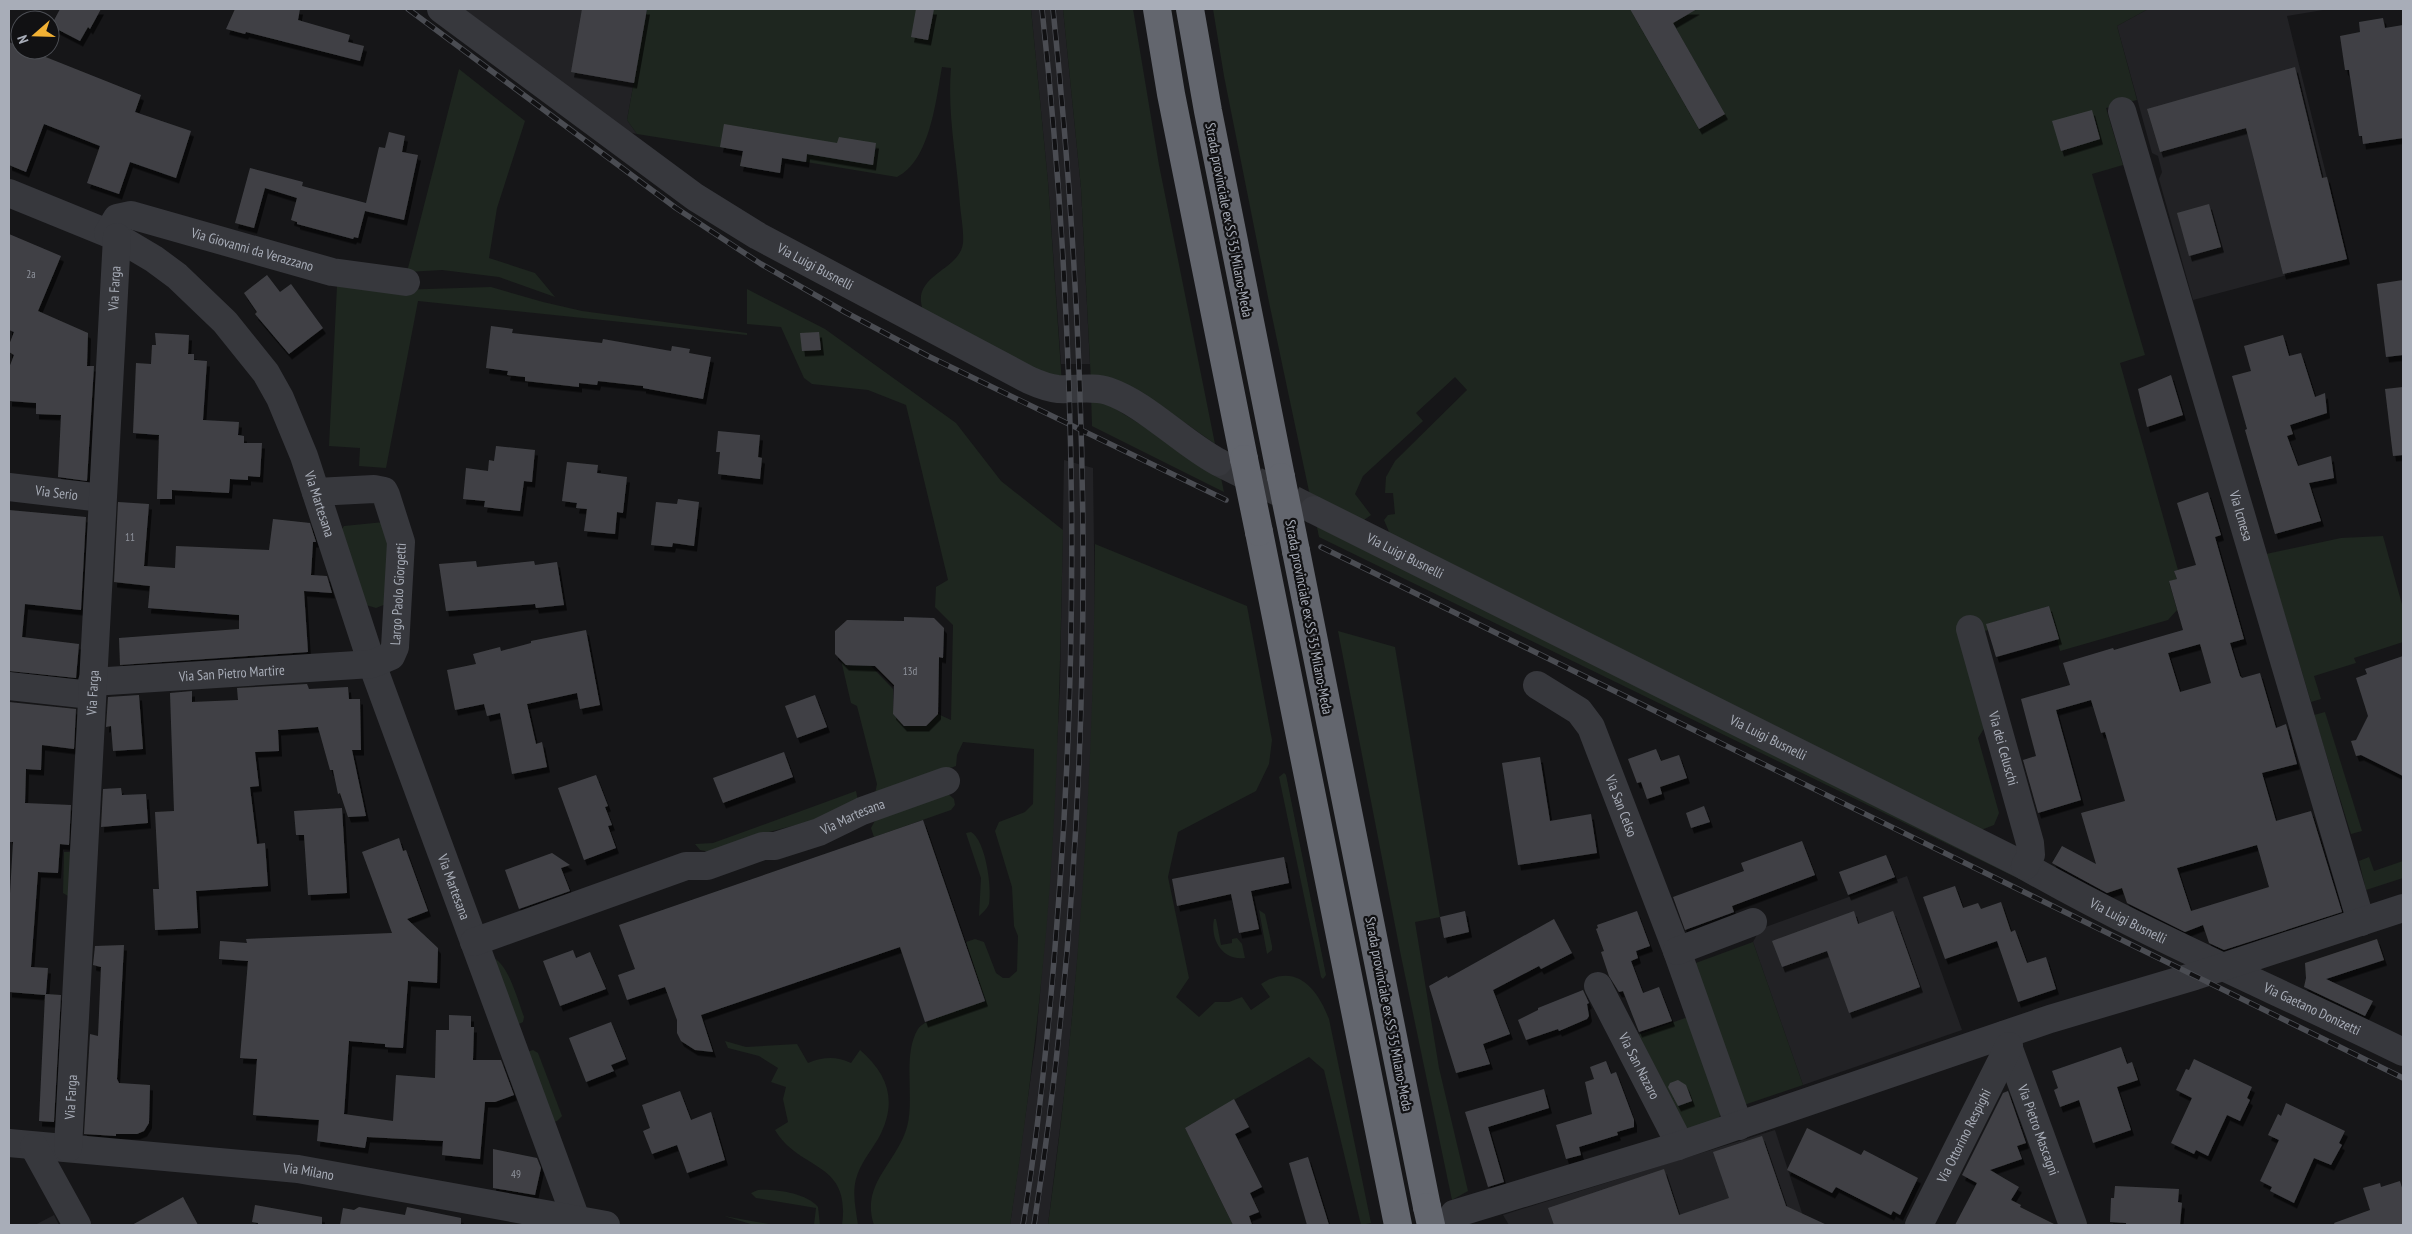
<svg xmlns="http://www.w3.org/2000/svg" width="2412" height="1234" viewBox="0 0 2412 1234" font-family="'PT Sans Narrow',sans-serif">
<defs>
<filter id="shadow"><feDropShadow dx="3" dy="5.5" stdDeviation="0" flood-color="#0009"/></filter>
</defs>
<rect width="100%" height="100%" fill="#161618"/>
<g fill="#222225">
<polygon points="464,9 647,9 627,120 637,134 628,132"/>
<polygon points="1031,9 1063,9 1081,188 1090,364 1061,364 1048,182"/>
<polygon points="2148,9 2329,9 2287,16 2347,259 2193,300 2159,179 2162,172 2158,156 2152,153 2117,26"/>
<polygon points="1064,460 1093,468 1095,624 1090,799 1084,888 1067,1071 1048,1225 1010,1225 1036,1040 1050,874 1060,687"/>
<polygon points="1907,876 1962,1030 1803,1085 1753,942 1760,929"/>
<polygon points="1775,1130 1802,1213 1796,1225 1509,1225 1503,1215"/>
<polygon points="54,1215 59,1225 35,1225"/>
</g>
<g fill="#1e261f">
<path d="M 647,9 L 1031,9 L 1048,182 L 1062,384 L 923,310 C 910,275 960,271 963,243 C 964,231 961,217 960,205 C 957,159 947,114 951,68 L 942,67 C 936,100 930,161 897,177 L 782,158 L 780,173 L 740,166 L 743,151 L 637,134 L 627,120 Z"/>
<polygon points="1063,9 1133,9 1159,165 1215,444 1153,400 1091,382 1081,188"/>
<polygon points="1213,9 2148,9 2117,26 2137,100 2106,108 2123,165 2092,174 2145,355 2120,363 2178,570 2174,571 2177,579 2169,582 2177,610 2168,620 2060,651 2049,606 1987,624 1988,630 1982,632 1985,727 1978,738 1999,813 1994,825 1981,830 1390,534 1384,520 1388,515 1395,514 1393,493 1385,493 1386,477 1395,461 1467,390 1455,377 1416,413 1423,421 1363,476 1355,494 1371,515 1364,520 1352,518 1310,496 1269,302 1224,76"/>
<polygon points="459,69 525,121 497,208 489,258 535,273 555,297 499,277 442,270 407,272"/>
<polygon points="337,286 396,290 491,287 543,302 582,311 747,333 747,335 418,301 386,468 359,466 360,448 329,446"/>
<path d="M 747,289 L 825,329 L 956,423 L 1001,481 L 1063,530 C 1060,665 1058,799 1046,933 C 1037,1031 1025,1128 1010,1225 L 874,1225 C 860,1184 897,1163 907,1127 C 915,1098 902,1055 918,1029 C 926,1017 971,1006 985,1001 L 966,942 L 975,939 L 984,942 L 996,973 L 1003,978 L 1009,978 L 1017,971 L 1018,936 L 1014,926 L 1012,887 L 995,831 L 999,822 L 1025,812 L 1033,804 L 1034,749 L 963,742 L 957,755 L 956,766 L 875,794 L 877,784 L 857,706 L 851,703 L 841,660 L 846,665 L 871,666 L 893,689 L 893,714 L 904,725 L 926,726 L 938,714 L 951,720 L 953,625 L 935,607 L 936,587 L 948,580 L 906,405 L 868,390 L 812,384 L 804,378 L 781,327 L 747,324 Z"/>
<polygon points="1091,394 1220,473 1224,492 1092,426"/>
<polygon points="384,522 393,536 386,604 376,608 366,605 341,531 344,526"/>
<polygon points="1316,522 2062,900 1319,537"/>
<polygon points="2383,536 2403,608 2403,642 2354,658 2356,663 2314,676 2321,699 2311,702 2266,554 2341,538"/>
<path d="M 1095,544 L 1247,606 L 1272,740 L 1269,764 L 1256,791 L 1178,832 L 1168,877 L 1189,978 L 1176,997 L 1199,1017 L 1215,1002 L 1229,1002 L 1242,997 L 1251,1010 L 1270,997 L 1261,984 C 1295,962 1317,987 1329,1019 L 1371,1223 L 1361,1225 L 1324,1070 L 1309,1057 L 1185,1128 L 1233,1225 L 1048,1225 C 1079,997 1094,774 1095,544 Z"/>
<polygon points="1338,631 1395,647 1440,917 1415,922 1439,1068 1468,1191 1452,1200 1401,956"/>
<polygon points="2325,712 2362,831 2351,834 2314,715"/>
<polygon points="1284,773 1286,775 1326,975 1323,979 1321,977 1279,777"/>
<polygon points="856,791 858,801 819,819 769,832 710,852 700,850 695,844 713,843"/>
<polygon points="947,793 954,799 955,805 951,810 874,837 871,828 877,817"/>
<path d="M 971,832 C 986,841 992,888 989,904 C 987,909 983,912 979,916 L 981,878 L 966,833 Z"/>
<polygon points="64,852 72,852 68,896 63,893"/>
<polygon points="2369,857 2374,871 2403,861 2403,878 2366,890 2359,861"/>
<polygon points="1259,910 1265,914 1272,946 1272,950 1267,954"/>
<path d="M 1214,919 L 1216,919 L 1221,945 L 1232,943 L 1232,939 L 1237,938 L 1242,944 L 1245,958 C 1222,961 1210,939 1214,919 Z"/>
<polygon points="1753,942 1803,1085 1744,1105 1693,964"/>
<path d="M 494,958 C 509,966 518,1001 524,1017 L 523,1022 L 517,1025 Z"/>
<polygon points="1685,1018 1690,1019 1722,1111 1717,1122 1685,1133 1635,1036"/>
<path d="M 725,1041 L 746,1047 L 797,1044 L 808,1063 C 823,1057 836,1056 851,1063 L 860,1050 C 889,1075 898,1103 878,1139 C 870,1152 860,1164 856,1179 C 852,1194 856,1210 858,1225 L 842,1225 C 851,1160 800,1172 775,1130 L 788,1122 L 783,1099 L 786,1087 L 771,1082 L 778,1068 L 759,1056 L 728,1048 Z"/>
<polygon points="533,1050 538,1053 562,1116 557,1121 554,1122 527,1052"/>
<path d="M 758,1190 C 776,1189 806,1193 818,1207 L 820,1225 L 814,1225 L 816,1208 L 756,1198 L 751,1193 Z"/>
<polygon points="724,1216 774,1225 754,1225"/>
</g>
<g fill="#404145" fill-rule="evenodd" filter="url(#shadow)">
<polygon points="60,9 101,9 90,29 88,27 80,41 51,26"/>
<polygon points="235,9 300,9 298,20 350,35 348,42 364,46 360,61 246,32 245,34 226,29"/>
<polygon points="582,9 647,9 634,83 571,72"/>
<polygon points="916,9 934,9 928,40 911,37"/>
<polygon points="1630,9 1697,9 1673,23 1725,114 1699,129"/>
<polygon points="2383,18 2385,28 2403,25 2403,138 2363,144 2362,136 2359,136 2349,70 2345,70 2340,36 2360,32 2359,22"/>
<polygon points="9,42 20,47 20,50 28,50 141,95 135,112 191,131 176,178 130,162 119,194 87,183 100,146 44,124 26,172 9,165"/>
<polygon points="2295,67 2322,178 2327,177 2347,259 2283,274 2246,128 2160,152 2147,109"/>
<polygon points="2092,110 2100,139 2061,151 2052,121"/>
<polygon points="724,124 837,143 839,137 876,143 873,165 807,154 806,162 782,158 780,173 740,166 743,151 720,147"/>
<polygon points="389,132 405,136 402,152 418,155 404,220 365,211 358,238 354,237 353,239 297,224 297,222 291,220 297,198 265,188 254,228 235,223 250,168 303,182 302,186 366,203 379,147 385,148"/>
<polygon points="2209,204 2221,247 2189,256 2177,213"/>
<polygon points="9,234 61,256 38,311 88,333 87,366 94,366 87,481 58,477 61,415 36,414 36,403 9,401 9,368 14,355 9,352 9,345 14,332 9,330"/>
<polygon points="267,275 280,292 291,284 323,328 289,354 255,314 257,312 244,293"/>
<polygon points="2403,280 2403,355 2386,357 2377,284"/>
<polygon points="491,326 513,329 512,333 602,343 603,339 671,351 672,346 690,349 689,353 711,357 703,399 643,388 643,386 598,381 597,385 579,383 579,387 525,381 525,377 507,375 508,371 486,368"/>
<polygon points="819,332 821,350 802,351 800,333"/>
<polygon points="155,333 189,335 188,354 194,354 194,360 207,361 203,420 239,422 238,435 244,436 244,443 262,443 260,477 248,476 248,480 230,479 229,493 172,490 172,499 157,499 159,435 133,433 136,363 151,364 152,345 156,345"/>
<polygon points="2283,335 2289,356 2301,353 2315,397 2325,393 2327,413 2290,425 2293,434 2287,436 2298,466 2331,456 2334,478 2309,483 2321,521 2275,534 2245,430 2247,429 2232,376 2251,371 2244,346"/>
<polygon points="2171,375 2183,415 2147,427 2138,389"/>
<polygon points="2403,387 2403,455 2393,456 2385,389"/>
<polygon points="718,431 760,435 758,457 762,458 760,479 718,474 720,452 716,452"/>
<polygon points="496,446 535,450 532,482 524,481 520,511 484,507 485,501 463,499 466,468 488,471 489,460 494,461"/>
<polygon points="567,462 598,465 597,473 627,477 623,513 617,512 615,534 584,531 587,509 576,508 577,503 562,501"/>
<path d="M 2208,492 L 2221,535 L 2215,537 L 2244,639 L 2230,643 L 2240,676 L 2242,678 L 2260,673 L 2276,728 L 2286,724 L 2297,764 L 2262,773 L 2276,821 L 2311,811 L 2342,912 L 2224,950 L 2209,943 L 2203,925 L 2185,932 L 2127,903 L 2122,888 L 2107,893 L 2052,863 L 2062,846 L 2096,864 L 2081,813 L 2125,801 L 2105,732 L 2101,733 L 2091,700 L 2056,710 L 2081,800 L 2038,813 L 2023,760 L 2036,756 L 2021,699 L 2070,685 L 2063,663 L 2113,648 L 2114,650 L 2183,630 L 2169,581 L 2177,579 L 2174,571 L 2196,565 L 2177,503 ZM 2200,644 L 2211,683 L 2180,692 L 2168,653 ZM 2257,845 L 2269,887 L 2191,911 L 2177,868 Z"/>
<polygon points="678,499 699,502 694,546 673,543 672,547 651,545 656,502 677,504"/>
<polygon points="118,502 149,504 144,566 175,568 176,546 269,550 273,519 310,523 316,542 313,542 311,575 327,576 332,593 304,591 308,652 120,665 119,638 239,629 239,615 148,608 150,586 114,582"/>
<polygon points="9,510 86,517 81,610 25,604 22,637 79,644 76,678 9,671"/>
<polygon points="476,561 477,567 534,561 535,565 557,562 564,605 536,608 535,604 446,611 439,564"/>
<polygon points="2049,606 2059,639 1996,657 1986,624"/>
<polygon points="904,617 934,618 944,628 943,658 939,657 938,714 926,726 904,726 893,714 894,685 875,666 846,665 835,654 835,631 847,620 904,621"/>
<polygon points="586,630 600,705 580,709 577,693 527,704 536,744 542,742 547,767 512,774 500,713 487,716 484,704 455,710 447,670 476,664 473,654 500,647 501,651 531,643 531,641"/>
<polygon points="2403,656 2403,776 2361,755 2356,756 2351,741 2356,740 2368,716 2356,678 2367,674 2365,669"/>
<polygon points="307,684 309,689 348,687 349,699 360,699 361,750 352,750 366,816 348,817 340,793 338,794 333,770 330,770 318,727 278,730 279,751 255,752 259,786 250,787 257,844 265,843 268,886 196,891 198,928 155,930 153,889 159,889 155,812 174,811 170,693 192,691 192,702 238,700 237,688"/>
<polygon points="139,695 143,749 113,751 111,726 106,727 108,697"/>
<polygon points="815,695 827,727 797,738 785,706"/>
<polygon points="9,702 76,709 74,749 42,745 41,770 26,769 25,803 71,805 69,845 60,844 58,873 38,872 31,967 48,968 46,994 61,995 54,1122 39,1121 45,995 9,992 9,911 13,842 9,842"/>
<polygon points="1656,749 1661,761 1679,755 1687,778 1660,787 1662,794 1647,799 1641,782 1637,783 1628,759"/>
<polygon points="784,752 793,777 723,803 713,778"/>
<polygon points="1540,757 1550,821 1591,814 1597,853 1518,865 1502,763"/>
<polygon points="596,775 608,806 605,807 612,825 608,826 616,848 584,860 558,788"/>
<polygon points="121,788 122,795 146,794 148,823 101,827 103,789"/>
<polygon points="1704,806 1710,822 1691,828 1686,813"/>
<polygon points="342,808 347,893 308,895 304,835 296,835 294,811"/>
<polygon points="923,820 985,1001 925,1022 900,947 701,1015 713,1052 695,1050 681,1041 677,1033 677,1020 665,987 627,1000 618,975 635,969 619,925"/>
<polygon points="399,838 403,851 406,850 428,911 407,919 438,948 437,983 408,981 403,1048 385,1047 385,1044 349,1041 344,1114 393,1121 396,1075 435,1078 436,1030 449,1030 449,1015 471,1016 471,1027 474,1027 473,1060 501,1060 514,1095 495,1102 485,1102 480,1159 442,1155 443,1141 367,1137 365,1148 317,1141 319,1120 253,1115 257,1059 240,1058 248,961 219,959 220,941 247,943 246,939 392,933 362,852"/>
<polygon points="1802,841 1815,875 1732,906 1734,912 1685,930 1673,897 1744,871 1741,863"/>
<polygon points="552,853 570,865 561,868 570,891 519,909 505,870"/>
<polygon points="1886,855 1895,877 1848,895 1839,872"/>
<polygon points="1284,857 1289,883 1251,891 1259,929 1239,933 1231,894 1177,906 1172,879"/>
<polygon points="1955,886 1963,908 1978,903 1981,909 2001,902 2011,932 2015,930 2027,963 2046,957 2056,989 2018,1002 1997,941 1945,959 1923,897"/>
<polygon points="1465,911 1469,932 1444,938 1440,917"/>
<polygon points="1637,911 1650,946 1636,951 1638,958 1631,961 1643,993 1659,987 1672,1021 1639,1032 1623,991 1619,992 1609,976 1601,952 1604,951 1596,929 1598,928 1597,925"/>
<polygon points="1854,911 1858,924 1893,911 1920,987 1849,1013 1827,951 1782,967 1772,941"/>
<polygon points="1554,919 1572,953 1541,969 1539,966 1493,990 1510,1034 1483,1044 1490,1064 1456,1073 1429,986 1447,976 1448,978"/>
<polygon points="2377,939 2384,960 2326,979 2373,1001 2365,1016 2304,987 2306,978 2305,963"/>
<polygon points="124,945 117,1079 119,1083 150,1085 149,1123 144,1131 137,1134 116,1134 116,1136 84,1134 90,1034 98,1036 101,967 93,965 95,946"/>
<polygon points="573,950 576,958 590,952 606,989 560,1006 543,961"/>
<polygon points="1583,990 1589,1003 1587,1004 1589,1016 1587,1019 1559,1031 1558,1029 1526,1040 1518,1020 1538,1010 1538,1008"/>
<polygon points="611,1022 626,1059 611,1065 614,1071 586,1082 569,1038"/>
<polygon points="2121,1047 2127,1064 2132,1062 2138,1080 2117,1087 2131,1130 2093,1143 2079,1100 2060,1107 2054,1090 2058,1088 2052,1071"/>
<polygon points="2194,1059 2252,1087 2247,1098 2250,1100 2240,1121 2227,1115 2208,1156 2196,1150 2194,1154 2171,1143 2192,1098 2176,1090 2186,1069 2189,1070"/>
<polygon points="1606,1061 1611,1074 1616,1072 1634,1120 1634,1127 1617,1132 1618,1135 1579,1147 1581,1155 1566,1159 1556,1125 1592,1114 1585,1082 1594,1079 1590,1067"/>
<polygon points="1678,1080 1686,1085 1692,1101 1678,1106 1668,1087 1670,1083"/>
<polygon points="1544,1089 1549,1108 1488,1127 1504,1182 1488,1187 1465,1112"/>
<polygon points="680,1091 691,1120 711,1112 725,1160 687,1173 677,1145 652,1154 643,1131 650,1128 642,1105"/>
<polygon points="2008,1091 2026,1143 2017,1146 2022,1159 1990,1170 2019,1187 2011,1200 2021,1205 2020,1207 2056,1225 1955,1225 1977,1183 1962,1175 2003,1093"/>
<polygon points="1234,1099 1249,1127 1235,1134 1262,1187 1250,1193 1259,1212 1249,1216 1252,1225 1233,1225 1185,1128"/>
<polygon points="2286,1103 2345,1131 2339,1143 2342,1145 2331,1165 2314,1158 2294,1203 2270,1191 2272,1187 2260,1181 2279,1140 2268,1135 2278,1114 2281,1116"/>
<polygon points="1807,1128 1861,1155 1864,1150 1918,1178 1900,1215 1893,1211 1891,1215 1836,1187 1832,1193 1787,1170"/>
<polygon points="1762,1136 1786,1206 1827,1225 1554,1225 1548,1208 1664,1169 1679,1215 1729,1198 1713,1152"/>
<polygon points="493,1149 537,1158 541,1168 535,1195 493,1188"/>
<polygon points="1308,1157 1329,1225 1307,1225 1289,1163"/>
<polygon points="2400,1181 2403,1191 2403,1225 2335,1225 2334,1223 2370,1210 2363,1188 2380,1183 2381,1187"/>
<polygon points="2115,1186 2179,1189 2178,1202 2182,1203 2180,1225 2126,1225 2126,1223 2110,1222 2111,1198 2114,1198"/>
<polygon points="183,1197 198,1225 132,1225"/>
<polygon points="255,1205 322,1217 322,1225 258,1225 258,1223 252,1222"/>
<polygon points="359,1207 405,1215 407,1207 461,1218 461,1225 340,1225 343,1208 354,1210"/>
</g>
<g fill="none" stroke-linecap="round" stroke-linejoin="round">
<polyline stroke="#333438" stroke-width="28" stroke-dasharray="28 14" stroke-linecap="butt" points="1218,462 1314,510"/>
<g stroke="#37383d" stroke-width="28">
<path id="s1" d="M 441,9 L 695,197 L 758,236 L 1029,380 C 1038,384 1047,388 1058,389 C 1074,390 1093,386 1108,391 C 1146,404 1181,442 1218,462"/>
<path id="s2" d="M 2122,111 L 2361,922"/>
<path id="s3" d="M 9,193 L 117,237 L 154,259 L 177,276 L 225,322 L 266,373 L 280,398 L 304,456 L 372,664 L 576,1219"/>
<path id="s4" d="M 108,233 L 117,218 L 131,215 L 332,272 L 406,282"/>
<path id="s5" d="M 9,487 L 102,498"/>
<path id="s6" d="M 1314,510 L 2025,866 C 2147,936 2277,990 2403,1052"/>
<path id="s7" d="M 1970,629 L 2030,843 L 2031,855 L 2025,866"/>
<path id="s8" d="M 92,682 L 372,664 L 391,656 L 395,647 L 401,542 L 386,495 L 384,491 L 374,489 L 316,492"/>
<path id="s9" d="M 1537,685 L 1579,711 L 1591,727 L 1677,951 L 1739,1126"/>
<polyline points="9,686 91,695"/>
<path id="s10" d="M 474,942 L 686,866 L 707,866 L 763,846 L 775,846 L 819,832 L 862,811 L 946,781"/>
<polyline points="1677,951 1753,922"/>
<path id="s11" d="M 1598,986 L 1674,1133 L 1678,1146"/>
<path id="s12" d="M 2004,1035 L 2073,1225"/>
<path id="s13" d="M 9,1143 L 298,1169 L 606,1225"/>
<polyline points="34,1147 77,1225"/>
<path id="s14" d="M 68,1148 L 117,237"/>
<polyline points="1454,1214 1678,1146 2050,1019 2195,976 2403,908"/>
<path id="s15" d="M 1919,1225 L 2009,1046"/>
</g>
<g stroke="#63666e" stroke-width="28">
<polyline points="1157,9 1171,94 1244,459"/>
<polyline points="1190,9 1208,111 1281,477"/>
<polyline points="1259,532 1398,1225"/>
<polyline points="1296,551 1427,1207"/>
</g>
<defs>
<g id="rail">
<polyline points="408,9 676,208 761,264 845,312 928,356 1226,500"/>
<polyline points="1321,547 2403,1078"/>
<path d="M 1023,1225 C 1041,1116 1051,1006 1059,896 C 1081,600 1074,304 1042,9"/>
<path d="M 1034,1225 C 1097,823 1095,413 1053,9"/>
</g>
</defs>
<use href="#rail" stroke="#4a4c52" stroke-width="5.5"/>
<use href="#rail" stroke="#111113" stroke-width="4" stroke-dasharray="11" stroke-linecap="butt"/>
<g stroke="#63666e" stroke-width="28">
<polyline points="1244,459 1259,532"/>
<polyline points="1281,477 1296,551"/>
<polyline points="1427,1207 1431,1225"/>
</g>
</g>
<g text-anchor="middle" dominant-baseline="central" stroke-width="4.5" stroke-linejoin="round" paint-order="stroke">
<g font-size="11" fill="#8e929b">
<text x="31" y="274">2a</text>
<text x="130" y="537">11</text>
<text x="910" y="671">13d</text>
<text x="516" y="1174">49</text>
</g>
<g font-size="14" fill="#a8adb8" stroke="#111113">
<text transform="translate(1229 220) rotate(79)">Strada provinciale ex SS 35 Milano-Meda</text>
<text stroke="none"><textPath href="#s4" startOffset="158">Via Giovanni da Verazzano</textPath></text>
<text stroke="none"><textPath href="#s1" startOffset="455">Via Luigi Busnelli</textPath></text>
<text stroke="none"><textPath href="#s14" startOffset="861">Via Farga</textPath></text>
<text stroke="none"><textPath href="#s5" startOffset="48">Via Serio</textPath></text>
<text stroke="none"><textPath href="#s3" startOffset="462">Via Martesana</textPath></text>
<text stroke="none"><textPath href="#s2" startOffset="422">Via Icmesa</textPath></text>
<text stroke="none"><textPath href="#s6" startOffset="102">Via Luigi Busnelli</textPath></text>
<text stroke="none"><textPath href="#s8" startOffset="364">Largo Paolo Giorgetti</textPath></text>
<text transform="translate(1309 617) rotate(79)">Strada provinciale ex SS 35 Milano-Meda</text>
<text stroke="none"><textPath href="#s8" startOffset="140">Via San Pietro Martire</textPath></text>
<text stroke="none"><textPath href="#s14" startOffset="456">Via Farga</textPath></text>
<text stroke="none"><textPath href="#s6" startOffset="508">Via Luigi Busnelli</textPath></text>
<text stroke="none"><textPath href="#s7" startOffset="124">Via dei Celuschi</textPath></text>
<text stroke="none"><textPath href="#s9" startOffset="154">Via San Celso</textPath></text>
<text stroke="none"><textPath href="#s10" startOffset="401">Via Martesana</textPath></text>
<text stroke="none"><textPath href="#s3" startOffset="868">Via Martesana</textPath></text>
<text stroke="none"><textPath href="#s6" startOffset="912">Via Luigi Busnelli</textPath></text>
<text stroke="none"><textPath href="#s6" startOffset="1116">Via Gaetano Donizetti</textPath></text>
<text transform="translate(1389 1014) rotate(79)">Strada provinciale ex SS 35 Milano-Meda</text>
<text stroke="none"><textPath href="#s11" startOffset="90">Via San Nazaro</textPath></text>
<text stroke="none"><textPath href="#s14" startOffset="51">Via Farga</textPath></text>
<text stroke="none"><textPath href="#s12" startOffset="101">Via Pietro Mascagni</textPath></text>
<text stroke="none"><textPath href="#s15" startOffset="100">Via Ottorino Respighi</textPath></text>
<text stroke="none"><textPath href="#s13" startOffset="301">Via Milano</textPath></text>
</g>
</g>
<rect width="2412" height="1234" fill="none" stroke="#a8adb8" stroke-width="20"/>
<g transform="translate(35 35) rotate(250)"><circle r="24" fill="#111113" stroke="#4d4f55"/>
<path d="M0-4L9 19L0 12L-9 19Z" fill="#f2b134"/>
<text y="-8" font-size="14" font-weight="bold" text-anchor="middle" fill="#a8adb8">N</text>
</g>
</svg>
